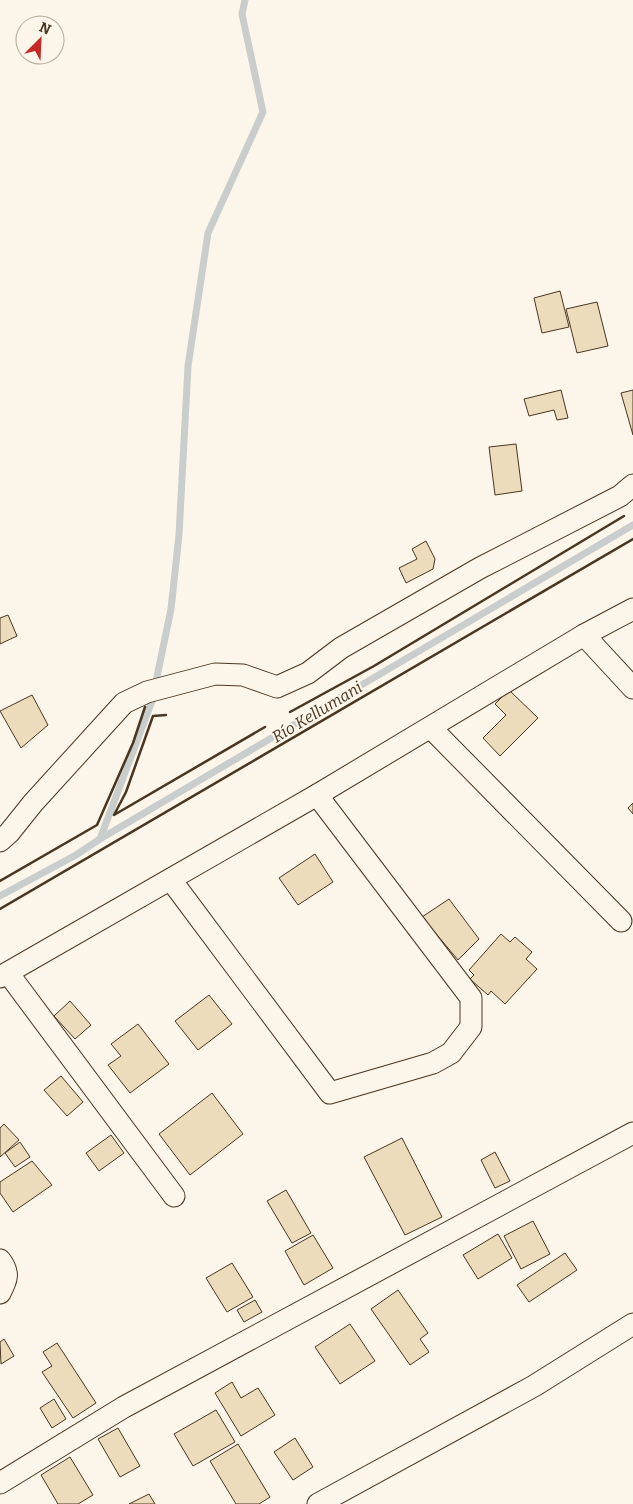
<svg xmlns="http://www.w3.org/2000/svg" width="633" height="1504" viewBox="0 0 633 1504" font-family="Bitter,serif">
<rect width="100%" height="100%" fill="#fbf6e9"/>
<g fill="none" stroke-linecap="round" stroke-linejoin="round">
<g stroke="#c9cecd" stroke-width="7">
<polyline points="100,839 152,701 171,609 179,535 188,366 208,233 263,112 242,14 245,0"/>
<polyline points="0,896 76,855 100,839 633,525"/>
</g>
</g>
<g fill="#ecdcbc" stroke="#4a3520">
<polygon points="560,291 569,327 542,333 534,298"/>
<polygon points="597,302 608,346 577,353 566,309"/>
<polygon points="561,390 568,418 557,420 554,410 529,416 524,399"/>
<polygon points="633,390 633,435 621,393"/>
<polygon points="516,444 522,491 495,495 489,447"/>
<polygon points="426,541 435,559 433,569 406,583 399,568 417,559 412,549"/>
<polygon points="8,615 17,636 0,644 0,618"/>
<polygon points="509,690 538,718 500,756 483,738 506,715 495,704"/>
<polygon points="32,695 48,725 21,748 0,711"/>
<polygon points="633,803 633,814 628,808"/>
<polygon points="315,854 333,882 298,905 279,878"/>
<polygon points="449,899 479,939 458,960 422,917"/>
<polygon points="501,934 510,942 515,937 532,952 526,959 537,969 505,1004 491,991 488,995 470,979 474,975 469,970"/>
<polygon points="209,995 232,1024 198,1050 175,1021"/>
<polygon points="70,1001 91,1025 75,1039 54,1016"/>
<polygon points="138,1024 169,1064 130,1093 108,1065 121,1056 111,1044"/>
<polygon points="61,1076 83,1102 67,1116 44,1090"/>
<polygon points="212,1093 243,1134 190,1175 159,1134"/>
<polygon points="4,1124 19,1140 0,1157 0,1128"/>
<polygon points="111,1135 124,1153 99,1171 86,1153"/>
<polygon points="402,1138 442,1217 405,1235 364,1157"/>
<polygon points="20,1142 30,1157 15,1167 5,1153"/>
<polygon points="495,1152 510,1181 495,1188 481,1160"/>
<polygon points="32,1161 52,1185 13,1212 0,1193 0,1182"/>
<polygon points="286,1190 311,1233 292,1243 267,1201"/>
<polygon points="533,1221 550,1254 521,1269 504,1236"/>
<polygon points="498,1234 512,1258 478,1279 463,1255"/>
<polygon points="313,1235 333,1268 304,1285 285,1251"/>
<polygon points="565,1253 577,1270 529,1302 517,1285"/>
<polygon points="232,1263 253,1297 227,1312 206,1278"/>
<polygon points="398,1290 428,1333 420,1339 429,1352 410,1365 371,1309"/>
<polygon points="255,1300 262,1312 244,1322 237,1310"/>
<polygon points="350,1324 375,1361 340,1384 315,1347"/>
<polygon points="4,1339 14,1356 1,1364 0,1342"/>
<polygon points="57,1343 96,1403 73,1418 42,1372 52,1366 43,1352"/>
<polygon points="232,1382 241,1398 258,1388 275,1415 241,1436 215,1393"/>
<polygon points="54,1399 66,1419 52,1428 40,1408"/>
<polygon points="216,1410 235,1442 193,1466 174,1434"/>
<polygon points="118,1428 140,1466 120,1477 98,1439"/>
<polygon points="295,1438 313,1467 293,1480 274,1452"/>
<polygon points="238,1444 270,1497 259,1504 236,1504 210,1461"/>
<polygon points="70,1457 93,1495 78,1504 58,1504 41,1475"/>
<polygon points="149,1494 155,1504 129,1504"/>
</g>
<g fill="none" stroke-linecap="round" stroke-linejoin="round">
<defs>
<g id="minor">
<polyline points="584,635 633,688"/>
<polyline points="431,728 621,921"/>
<polyline points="0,841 9,833 33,803 124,703 147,692 215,674 243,675 277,687 308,673 341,648 480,568 620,496 633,485"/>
<polyline points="171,880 330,1093 433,1063 451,1053 471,1027 471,998 317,795"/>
<polyline points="8,973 174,1196"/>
<polyline points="0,977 317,795 584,635 633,609"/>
<path d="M 0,1260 C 10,1273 7,1280 0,1293"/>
<polyline points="0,1483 124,1407 633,1133"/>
<polyline points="318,1504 534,1386 633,1324"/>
</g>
</defs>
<use href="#minor" stroke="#4a3520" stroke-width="23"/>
<use href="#minor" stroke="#fbf6e9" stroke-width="21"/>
<g stroke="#4a3520" stroke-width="2.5">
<polyline points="290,712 374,666 624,516"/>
<polyline points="166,715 153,716 126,792 114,815 265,727"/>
<polyline points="0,881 97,825 133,743 145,707"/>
<polyline points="0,909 633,539"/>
</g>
</g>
<g text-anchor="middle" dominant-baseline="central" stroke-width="4" stroke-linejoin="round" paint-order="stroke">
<g font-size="16" font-style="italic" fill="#4a3520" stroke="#fbf6e9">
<text transform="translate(317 712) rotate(-31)">Río Kellumani</text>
</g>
</g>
<g transform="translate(40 40) rotate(24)"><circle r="24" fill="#fbf6e9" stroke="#b4a999"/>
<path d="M0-4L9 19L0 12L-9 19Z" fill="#c62828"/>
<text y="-8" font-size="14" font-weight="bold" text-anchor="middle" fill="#4a3520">N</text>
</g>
</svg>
